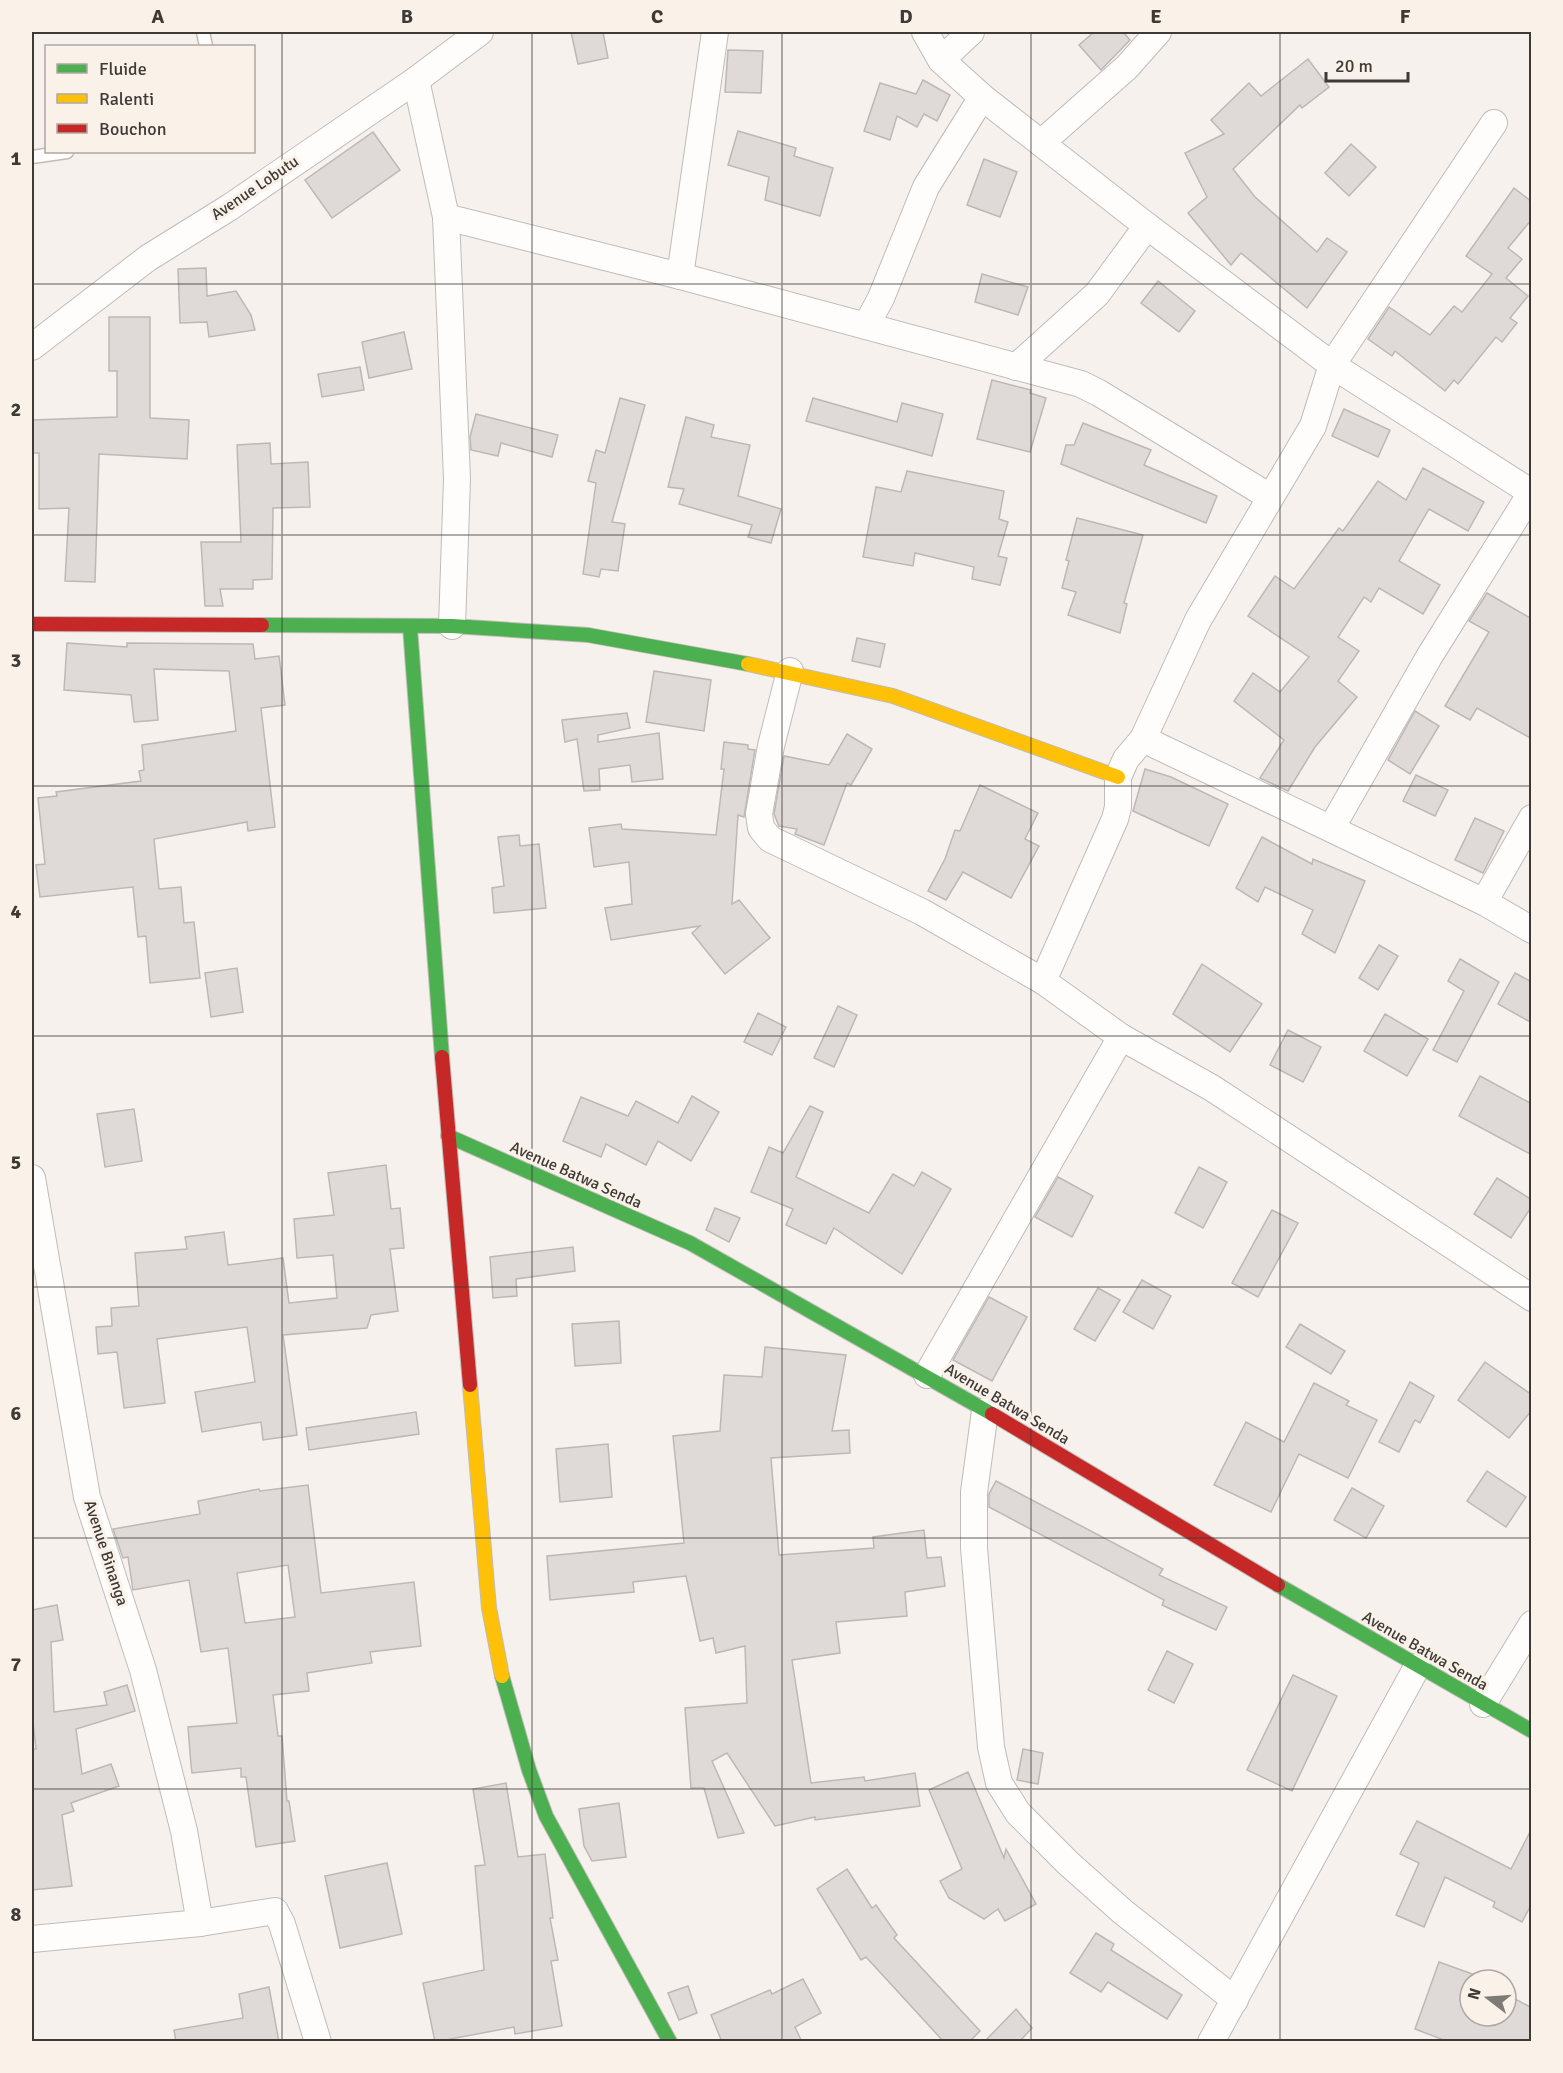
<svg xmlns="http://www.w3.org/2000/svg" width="1563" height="2073" viewBox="0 0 1563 2073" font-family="Signika,sans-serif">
<rect width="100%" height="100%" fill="#f6f1ed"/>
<g fill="#dfdad8" stroke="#bdb8b6" stroke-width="1.5" fill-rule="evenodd">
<polygon points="571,32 603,32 608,58 578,64"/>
<polygon points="1094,32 1123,32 1130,40 1101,70 1079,45"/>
<polygon points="728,50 763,51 761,93 725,92"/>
<polygon points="1308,59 1329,87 1302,108 1300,105 1233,169 1255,197 1317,252 1327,238 1347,252 1307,308 1241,253 1231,265 1188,213 1207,197 1185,153 1224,134 1211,120 1249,83 1261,96"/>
<polygon points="923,80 950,95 937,121 924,114 917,127 897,116 890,140 864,131 880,83 916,94"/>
<polygon points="738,131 796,148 794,156 833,168 820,216 765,200 769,177 728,165"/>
<polygon points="373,132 400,170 332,218 305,180"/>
<polygon points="1351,144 1376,167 1349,196 1325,173"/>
<polygon points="984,159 1017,172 1000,217 967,205"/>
<polygon points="1514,188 1532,202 1532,219 1508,248 1522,259 1506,278 1528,296 1510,318 1517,323 1502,342 1496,337 1458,384 1454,380 1445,391 1395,351 1392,356 1368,339 1389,307 1430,335 1454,306 1462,312 1492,274 1466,256"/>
<polygon points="206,268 207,296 236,291 251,315 255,330 209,337 207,322 180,323 178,269"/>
<polygon points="982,274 1028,287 1018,315 975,302"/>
<polygon points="1158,281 1195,311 1179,332 1141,303"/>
<polygon points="109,317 150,317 150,418 189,420 187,459 99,454 95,582 65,581 69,508 39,509 39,453 32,453 32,420 117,417 117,371 109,371"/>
<polygon points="404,332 412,369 369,378 362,342"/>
<polygon points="360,367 364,390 322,397 318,374"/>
<polygon points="992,380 1031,390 1030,393 1046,398 1030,452 977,439"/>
<polygon points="620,398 645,405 612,522 625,524 618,571 601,569 599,577 583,574 596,483 588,481 596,450 605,453"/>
<polygon points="813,398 897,422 902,403 943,414 932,456 806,421"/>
<polygon points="1344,409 1390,430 1378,457 1332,436"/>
<polygon points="476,414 558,435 552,457 501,443 498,456 471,450 470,437"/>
<polygon points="686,417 714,425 711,437 750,445 738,496 781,509 771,543 748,537 752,525 679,504 684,489 668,487"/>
<polygon points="1083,423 1151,450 1144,465 1217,496 1206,523 1061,464 1066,445 1074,445"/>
<polygon points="270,443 271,464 308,462 310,507 273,508 272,579 253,580 253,589 220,589 223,606 205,606 201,542 241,542 237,445"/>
<polygon points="1423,468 1484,502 1468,531 1429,509 1399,561 1440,585 1423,614 1379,588 1371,602 1364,597 1338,637 1359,651 1338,681 1357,697 1315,747 1288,791 1260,778 1284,740 1234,701 1253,673 1280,692 1309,657 1248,616 1275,576 1294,589 1339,528 1343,531 1378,481 1406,500"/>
<polygon points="907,471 1004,491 999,519 1008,522 998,556 1007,558 1000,585 972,579 974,567 915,553 913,566 863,557 876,487 901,492"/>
<polygon points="1077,518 1143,535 1124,603 1127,604 1120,633 1068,615 1076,592 1062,588 1069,561 1066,560"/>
<polygon points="1487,593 1532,619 1532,739 1477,708 1470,720 1445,706 1489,632 1469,621"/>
<polygon points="857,638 885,644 880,667 852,661"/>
<polygon points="67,643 127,647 127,643 253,644 255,659 279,656 285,705 261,708 275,827 248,831 247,822 154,839 159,889 181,887 184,923 194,922 200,978 150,983 146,936 138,937 133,887 40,897 36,865 45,864 38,798 57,796 56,792 141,781 139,771 144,770 142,745 236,731 229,671 154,669 158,720 134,722 131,695 64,690"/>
<polygon points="654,671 711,680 704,731 646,722"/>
<polygon points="1415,711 1439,726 1410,774 1388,760"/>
<polygon points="627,713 630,728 598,735 598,742 659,733 663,779 632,782 630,765 599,769 600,790 584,791 577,739 565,742 562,720"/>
<polygon points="847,734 872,749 851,785 847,783 824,845 795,834 797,829 779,826 774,814 784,756 829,765"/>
<polygon points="724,742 748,745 748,749 755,750 744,817 738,815 732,904 739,900 770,938 725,974 692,933 700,926 611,940 605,908 632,904 629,862 594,867 589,828 621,824 622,829 716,835 724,769 721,769"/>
<polygon points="1145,769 1171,777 1228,804 1209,846 1133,811"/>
<polygon points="1416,775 1448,790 1435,816 1403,801"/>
<polygon points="980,785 1038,813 1025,839 1039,846 1011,898 963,872 946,900 928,891 945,859 955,830 960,831"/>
<polygon points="1475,818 1504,831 1483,873 1455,860"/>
<polygon points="519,835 520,846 539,844 546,908 494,913 492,888 504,886 498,837"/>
<polygon points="1262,837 1312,864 1313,859 1365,881 1335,953 1302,934 1313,910 1265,887 1258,902 1236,888"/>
<polygon points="1379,945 1398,956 1378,990 1359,978"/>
<polygon points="1460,959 1499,982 1457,1062 1433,1050 1464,991 1448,981"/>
<polygon points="1202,964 1262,1004 1230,1052 1173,1014"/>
<polygon points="237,968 243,1012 211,1017 205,973"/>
<polygon points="1515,973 1532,982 1532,1023 1498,1004"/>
<polygon points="838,1006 857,1015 834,1067 814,1058"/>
<polygon points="758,1013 786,1027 772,1055 744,1042"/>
<polygon points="1385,1014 1428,1039 1407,1076 1364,1051"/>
<polygon points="1288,1030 1321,1047 1303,1082 1270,1065"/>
<polygon points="1480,1076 1532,1104 1532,1155 1459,1116"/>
<polygon points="692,1096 719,1112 691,1161 658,1141 646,1165 606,1144 601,1157 563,1141 581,1097 628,1116 636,1101 678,1123"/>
<polygon points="810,1106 823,1112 796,1177 869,1213 893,1174 914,1186 922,1172 951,1189 902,1274 834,1228 826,1244 786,1225 793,1209 751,1192 769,1147 783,1153"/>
<polygon points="134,1109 142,1161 105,1167 97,1114"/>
<polygon points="386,1165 391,1209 400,1208 404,1248 390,1249 398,1311 371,1315 367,1328 283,1335 297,1435 263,1440 261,1422 202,1432 195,1392 255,1382 247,1327 157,1339 165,1403 124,1408 117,1352 98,1354 96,1327 112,1326 111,1308 139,1306 135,1253 187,1249 185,1237 224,1232 228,1265 283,1258 289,1303 337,1298 333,1255 297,1258 294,1219 334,1215 328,1173"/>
<polygon points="1199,1167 1227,1182 1203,1228 1175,1213"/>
<polygon points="1058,1177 1093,1196 1072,1237 1035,1217"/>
<polygon points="1497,1178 1532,1200 1532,1206 1511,1238 1474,1214"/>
<polygon points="715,1208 740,1218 729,1242 706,1230"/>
<polygon points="1272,1210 1298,1223 1258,1297 1232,1283"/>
<polygon points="573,1247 575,1271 516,1279 517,1296 493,1298 490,1257"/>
<polygon points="1142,1280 1171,1296 1153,1329 1123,1312"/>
<polygon points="1098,1288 1120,1300 1095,1341 1074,1329"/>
<polygon points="989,1297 1027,1317 992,1381 953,1360"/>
<polygon points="619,1321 621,1363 575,1366 572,1324"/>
<polygon points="1300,1324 1345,1351 1331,1374 1286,1347"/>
<polygon points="765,1347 846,1355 832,1431 849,1430 850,1453 771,1458 779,1555 874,1548 873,1537 924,1530 927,1558 941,1557 945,1586 905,1592 907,1616 836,1622 840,1653 792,1660 811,1783 864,1777 865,1781 915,1773 920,1806 815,1820 815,1817 775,1826 727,1753 712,1761 744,1833 718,1838 704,1788 691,1788 685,1708 747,1703 745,1646 716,1653 713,1638 700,1641 686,1576 633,1582 634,1592 550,1600 547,1556 684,1543 673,1436 720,1431 724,1375 762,1377"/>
<polygon points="1485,1362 1532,1395 1532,1410 1509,1438 1458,1400"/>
<polygon points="1410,1382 1434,1396 1420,1423 1415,1420 1399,1452 1379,1442"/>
<polygon points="1314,1383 1349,1401 1346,1405 1377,1420 1348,1478 1299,1454 1271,1512 1214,1485 1246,1422 1284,1442"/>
<polygon points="416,1412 419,1434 309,1450 306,1428"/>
<polygon points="608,1444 612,1497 560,1502 556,1449"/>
<polygon points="1487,1471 1526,1497 1506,1527 1467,1501"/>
<polygon points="996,1481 1163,1569 1159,1575 1227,1607 1216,1630 1162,1605 1164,1600 989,1507 989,1494"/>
<path d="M 308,1485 L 321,1593 L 414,1582 L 421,1646 L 370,1652 L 372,1663 L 307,1673 L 309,1691 L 273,1695 L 278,1736 L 282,1736 L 287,1801 L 289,1801 L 295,1841 L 256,1847 L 246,1777 L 241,1777 L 241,1768 L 192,1773 L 191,1765 L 188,1727 L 237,1723 L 228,1648 L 201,1652 L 189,1580 L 133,1590 L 128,1557 L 123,1558 L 113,1529 L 200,1514 L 198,1501 L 259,1489 L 260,1491 ZM 288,1565 L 295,1617 L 245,1623 L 237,1573 Z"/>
<polygon points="1352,1488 1384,1506 1366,1538 1334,1520"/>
<polygon points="57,1605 63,1640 51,1642 54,1712 107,1705 104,1692 127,1685 135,1711 76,1729 82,1774 111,1764 119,1786 71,1803 74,1811 62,1815 72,1886 32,1890 32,1749 36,1749 32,1714 32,1610"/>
<polygon points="1167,1651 1193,1664 1174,1703 1148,1690"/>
<polygon points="1293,1675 1337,1696 1292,1791 1247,1770"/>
<polygon points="1023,1749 1043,1753 1038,1784 1017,1780"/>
<polygon points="968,1772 1004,1858 1006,1849 1036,1904 1005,1921 998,1909 984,1919 949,1898 940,1881 962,1869 929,1790"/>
<polygon points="506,1783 518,1857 545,1854 553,1918 550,1918 558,1960 551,1961 562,2026 515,2034 514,2027 435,2042 423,1983 484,1970 475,1866 485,1865 473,1789"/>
<polygon points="619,1803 626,1857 592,1861 584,1846 579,1809"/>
<polygon points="1417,1821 1511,1869 1532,1828 1532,1903 1522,1922 1493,1907 1495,1902 1445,1877 1424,1927 1396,1915 1419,1863 1400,1854"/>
<polygon points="387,1863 402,1934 340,1948 325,1876"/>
<polygon points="847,1869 872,1908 876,1905 897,1935 894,1938 980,2031 969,2042 944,2042 866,1957 861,1960 817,1889"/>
<polygon points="1096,1933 1114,1944 1111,1950 1182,1995 1167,2019 1108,1982 1101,1992 1070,1973"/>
<polygon points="1439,1962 1475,1975 1480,1980 1470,1980 1470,2016 1506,2016 1506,1994 1532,2008 1532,2042 1449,2042 1415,2029"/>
<polygon points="803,1979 821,2013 795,2027 802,2042 722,2042 711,2015 770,1990 772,1994"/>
<polygon points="688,1986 697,2013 679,2020 668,1993"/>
<polygon points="269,1987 279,2042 176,2042 174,2030 243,2018 239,1994"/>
<polygon points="1016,2009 1032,2028 1019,2042 984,2042"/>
</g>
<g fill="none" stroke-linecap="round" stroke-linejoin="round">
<defs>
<g id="lane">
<polyline points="203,32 206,46"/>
<polyline points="32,157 67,152"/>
</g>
<g id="street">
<polyline points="925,32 941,60 982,97 1147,226 1332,365 1532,493"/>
<polyline points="941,60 971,32"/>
<polyline points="416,80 446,217 457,479 452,626"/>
<polyline points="1041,143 1127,67 1158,32"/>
<polyline points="446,217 680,276 1081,384 1099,393 1270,497"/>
<polyline points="680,276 715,32"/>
<polyline points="866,326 881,298 926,187 982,97"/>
<polyline points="32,347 148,258 230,207 416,80 480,32"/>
<polyline points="1016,367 1097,294 1147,226"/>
<polyline points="790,671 771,746 759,814 761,828 770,839 922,912 1043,981 1121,1037 1212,1088 1532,1298"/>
<polyline points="1143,739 1484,902 1532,930"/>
<polyline points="1332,827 1429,657 1531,493"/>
<polyline points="1484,902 1532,818"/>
<polyline points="1043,981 1115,819 1118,807 1118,777 1126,759 1143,739 1198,620 1313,426 1332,365 1494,123"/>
<polyline points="32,1178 87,1497 143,1670 184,1831 200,1923"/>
<polyline points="927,1375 1121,1037"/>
<polyline points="985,1411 974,1492 974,1548 991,1747 999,1783 1018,1813 1068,1863 1123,1912 1235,2000"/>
<polyline points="1483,1704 1532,1624"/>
<polyline points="32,1939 200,1923 275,1911 282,1924 318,2042"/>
<polyline points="1211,2042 1417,1667"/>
</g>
<g id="fast">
<polyline points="262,625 452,626 588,635 748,664"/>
<polyline points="410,627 442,1057"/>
<polyline points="448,1136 690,1243 992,1414"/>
<polyline points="1278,1585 1532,1731"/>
<polyline points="502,1676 529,1770 546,1816 670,2042"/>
</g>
<g id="slow">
<polyline points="748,664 893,696 1118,777"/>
<polyline points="470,1385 489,1608 502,1676"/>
</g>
<g id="jam">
<polyline points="32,624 262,625"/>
<polyline points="442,1057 470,1385"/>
<polyline points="992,1414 1278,1585"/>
</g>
</defs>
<use href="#lane" stroke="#c0bcb8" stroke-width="15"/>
<use href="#street" stroke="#c0bcb8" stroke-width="28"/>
<use href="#fast" stroke="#c0bcb8" stroke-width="16"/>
<use href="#slow" stroke="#c0bcb8" stroke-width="16"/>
<use href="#jam" stroke="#c0bcb8" stroke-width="16"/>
<use href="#lane" stroke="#fefdfc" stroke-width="12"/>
<use href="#street" stroke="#fefdfc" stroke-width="26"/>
<use href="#fast" stroke="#4caf50" stroke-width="14"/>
<use href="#slow" stroke="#ffc107" stroke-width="14"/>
<use href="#jam" stroke="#c62828" stroke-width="14"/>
</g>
<path fill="none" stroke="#3e3b37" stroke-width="1.5" stroke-opacity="0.55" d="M 282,32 L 282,2042M 532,32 L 532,2042M 782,32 L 782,2042M 1031,32 L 1031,2042M 1280,32 L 1280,2042M 32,284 L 1532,284M 32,535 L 1532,535M 32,786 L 1532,786M 32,1036 L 1532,1036M 32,1287 L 1532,1287M 32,1538 L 1532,1538M 32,1789 L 1532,1789"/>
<g text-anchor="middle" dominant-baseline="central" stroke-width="6" stroke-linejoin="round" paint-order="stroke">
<g font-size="16" fill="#3e3b37" stroke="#faf1e9">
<text transform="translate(255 188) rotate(-34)">Avenue Lobutu</text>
<text transform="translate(576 1175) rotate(24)">Avenue Batwa Senda</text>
<text transform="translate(1007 1404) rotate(31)">Avenue Batwa Senda</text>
<text transform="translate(106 1553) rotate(72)">Avenue Binanga</text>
<text transform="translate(1425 1651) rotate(30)">Avenue Batwa Senda</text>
</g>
</g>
<rect width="1563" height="2073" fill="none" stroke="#faf1e9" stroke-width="66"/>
<rect x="45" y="45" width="210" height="108" fill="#faf1e9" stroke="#afa8a2" stroke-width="1.5"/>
<rect x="57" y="64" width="30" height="9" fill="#4caf50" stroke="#afa8a2" stroke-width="1.5"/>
<text x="99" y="75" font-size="18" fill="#3e3b37">Fluide</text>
<rect x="57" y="94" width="30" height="9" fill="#ffc107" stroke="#afa8a2" stroke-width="1.5"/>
<text x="99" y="105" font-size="18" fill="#3e3b37">Ralenti</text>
<rect x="57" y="124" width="30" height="9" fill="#c62828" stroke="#afa8a2" stroke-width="1.5"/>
<text x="99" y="135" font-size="18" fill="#3e3b37">Bouchon</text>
<g transform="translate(1488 1998) rotate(287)"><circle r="28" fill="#faf1e9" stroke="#afa8a2" stroke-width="1.5"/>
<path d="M0-4.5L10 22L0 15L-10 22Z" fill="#7e7b77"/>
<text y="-9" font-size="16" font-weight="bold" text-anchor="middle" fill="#3e3b37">N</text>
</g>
<path d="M1326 72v9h82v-9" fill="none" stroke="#3e3b37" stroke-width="3"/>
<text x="1335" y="72" font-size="18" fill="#3e3b37" stroke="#faf1e9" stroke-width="4.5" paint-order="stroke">20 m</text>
<rect x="33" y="33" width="1497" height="2007" fill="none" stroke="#3e3b37" stroke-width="2"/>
<g font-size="20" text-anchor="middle" font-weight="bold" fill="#3e3b37">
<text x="158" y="23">A</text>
<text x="407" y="23">B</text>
<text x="657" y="23">C</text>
<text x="906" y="23">D</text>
<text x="1156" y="23">E</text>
<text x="1405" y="23">F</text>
<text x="16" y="165">1</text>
<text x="16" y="416">2</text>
<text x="16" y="667">3</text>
<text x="16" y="918">4</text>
<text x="16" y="1169">5</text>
<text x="16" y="1420">6</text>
<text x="16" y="1671">7</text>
<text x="16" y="1921">8</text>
</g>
</svg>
